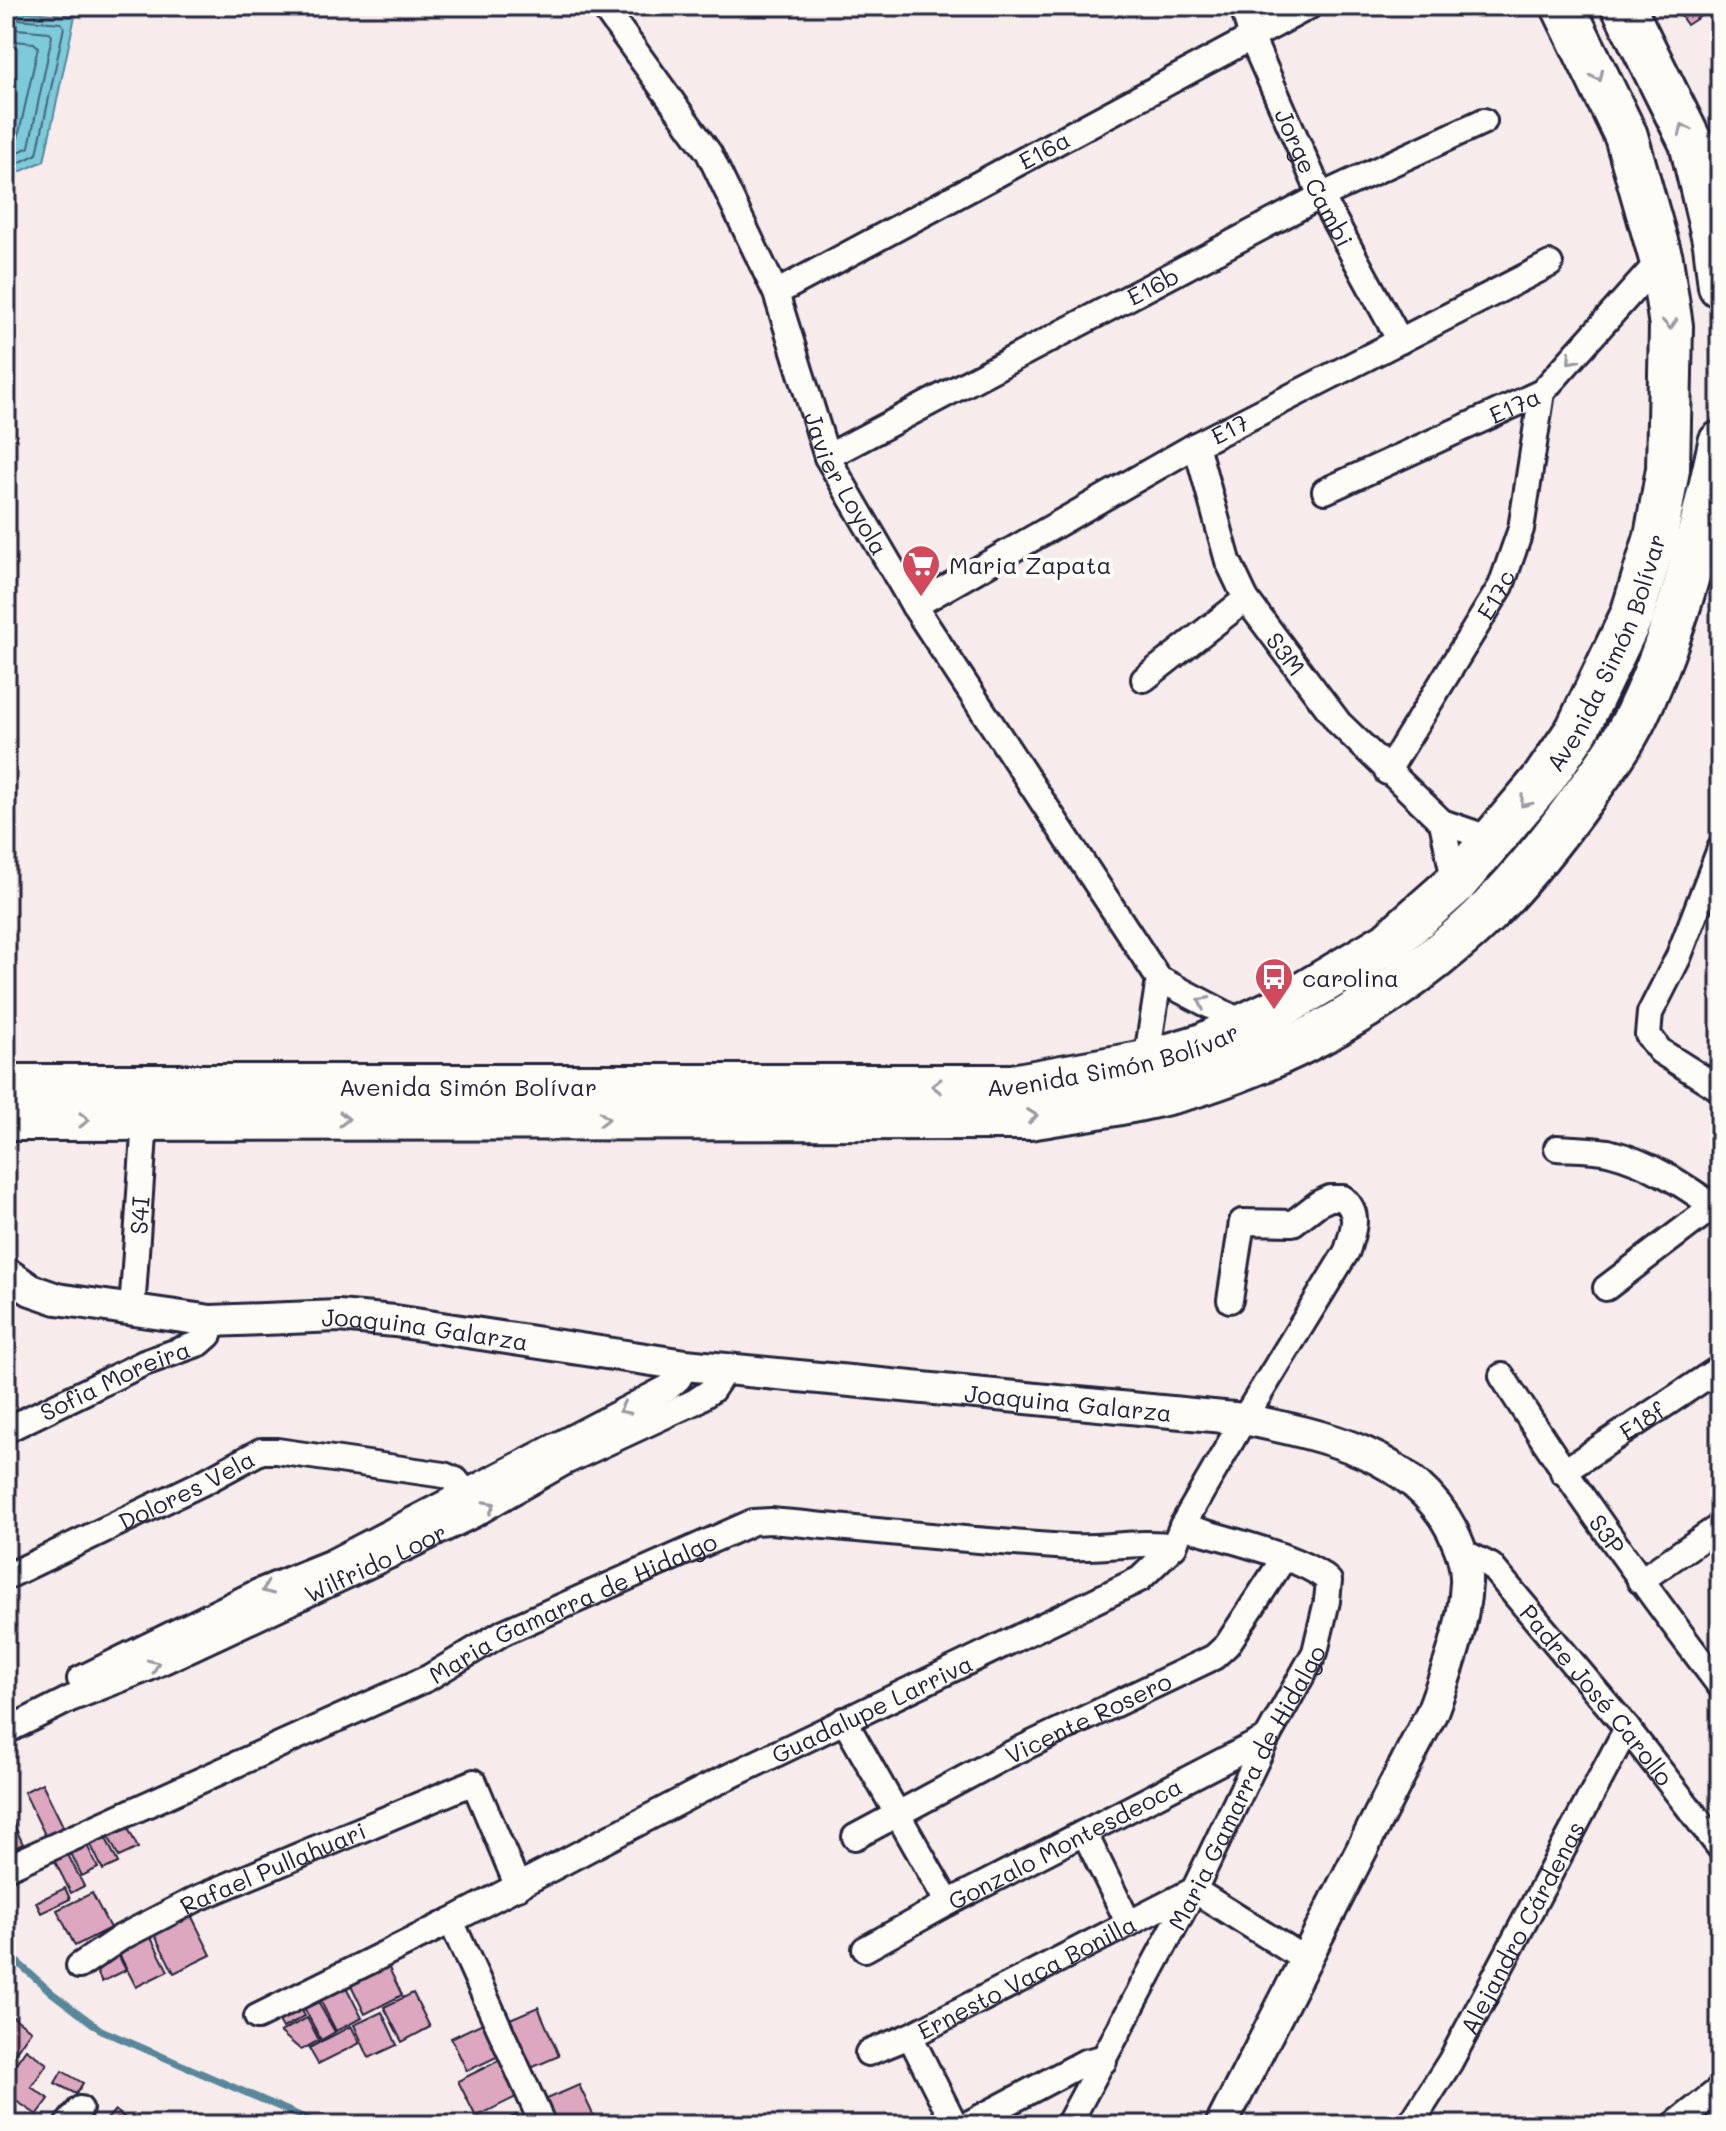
<svg xmlns="http://www.w3.org/2000/svg" width="1726" height="2131" viewBox="0 0 1726 2131" font-family="Mali,sans-serif">
<rect width="100%" height="100%" fill="#f7ebec"/>
<filter id="ink" filterUnits="userSpaceOnUse"><feTurbulence type="fractalNoise" baseFrequency=".0125" numOctaves="2"/><feDisplacementMap in="SourceGraphic" scale="16" xChannelSelector="R" yChannelSelector="G"/><feConvolveMatrix kernelMatrix="1 2 1 2 8 2 1 2 1" color-interpolation-filters="sRGB"/></filter>
<g filter="url(#ink)">
<polygon fill="#7ccada" stroke="#58879a" stroke-width="2" points="6,10 75,16 44,161 6,178"/>
<g fill="none" stroke-linecap="round" stroke-linejoin="round">
<g stroke="#46657b" stroke-width="2">
<polyline points="6,18 61,23 64,27 37,154 6,169"/>
<polyline points="6,28 49,32 52,36 29,147 6,158"/>
<polyline points="6,40 34,43 38,47 18,138 6,145"/>
</g>
<polyline stroke="#58879a" stroke-width="7" points="6,1952 52,1993 101,2030 321,2125"/>
</g>
<g fill="#dda7bf" stroke="#22223b" stroke-width="2">
<polygon points="1674,6 1716,6 1687,25"/>
<polygon points="42,1783 65,1830 47,1839 24,1792"/>
<polygon points="6,1808 23,1844 6,1852"/>
<polygon points="125,1822 138,1848 119,1857 106,1832"/>
<polygon points="103,1832 118,1863 103,1870 88,1839"/>
<polygon points="83,1837 98,1868 82,1876 67,1845"/>
<polygon points="65,1849 84,1886 71,1893 52,1856"/>
<polygon points="65,1888 70,1899 41,1913 36,1902"/>
<polygon points="92,1893 110,1928 75,1946 57,1910"/>
<polygon points="188,1909 211,1955 174,1973 151,1928"/>
<polygon points="148,1932 168,1971 136,1987 116,1948"/>
<polygon points="116,1951 126,1970 102,1982 92,1962"/>
<polygon points="386,1962 402,1995 365,2014 349,1981"/>
<polygon points="344,1983 362,2018 336,2031 318,1996"/>
<polygon points="413,1993 430,2027 402,2042 384,2007"/>
<polygon points="314,1995 335,2032 321,2040 301,2002"/>
<polygon points="298,2004 305,2016 283,2028 276,2016"/>
<polygon points="538,2007 559,2056 531,2068 510,2019"/>
<polygon points="6,2012 31,2030 6,2066"/>
<polygon points="382,2012 397,2045 369,2058 354,2025"/>
<polygon points="307,2018 319,2040 301,2050 280,2032"/>
<polygon points="489,2020 505,2053 467,2071 451,2038"/>
<polygon points="351,2026 360,2043 318,2064 309,2048"/>
<polygon points="26,2049 47,2064 31,2087 49,2099 37,2115 6,2094 6,2077"/>
<polygon points="506,2057 524,2093 476,2117 458,2081"/>
<polygon points="62,2071 83,2083 76,2094 55,2083"/>
<polygon points="579,2085 598,2125 548,2125 538,2103"/>
<polygon points="115,2110 134,2125 102,2125"/>
<polygon points="516,2115 522,2125 497,2125"/>
</g>
<g fill="none" stroke-linecap="round" stroke-linejoin="round">
<defs>
<g id="minor">
<path id="s1" d="M 603,6 L 709,153 L 776,293 L 827,457 L 914,606 L 1159,979 L 1247,1025"/>
<path id="s2" d="M 1243,6 L 1252,39 L 1321,196 L 1400,341"/>
<path id="s3" d="M 776,293 L 1310,6"/>
<path id="s4" d="M 1196,445 L 1228,561 L 1246,599 L 1339,723 L 1442,822 L 1494,840"/>
<path id="s5" d="M 827,457 L 1321,196 L 1484,121"/>
<path id="s6" d="M 1325,491 L 1542,392 L 1661,259"/>
<path id="s7" d="M 914,606 L 1196,445 L 1550,264"/>
<polyline points="1144,679 1246,599"/>
<path id="s8" d="M 1387,772 L 1501,586 L 1521,529 L 1542,392"/>
<polyline points="1442,822 1455,884"/>
<polyline points="1720,849 1678,958 1650,1013 1648,1035 1660,1051 1720,1089"/>
<polyline points="1146,1062 1159,979"/>
<path d="M 1557,1148 C 1574,1149 1592,1149 1608,1152 C 1649,1162 1686,1186 1720,1211"/>
<polyline points="1606,1288 1714,1206"/>
<path id="s9" d="M 132,1311 L 145,1120"/>
<path id="s10" d="M 1502,1376 C 1570,1483 1643,1585 1720,1686"/>
<path id="s11" d="M 6,1430 L 144,1363 L 200,1343 L 209,1335 L 211,1321"/>
<path id="s12" d="M 1563,1472 L 1720,1368"/>
<path id="s13" d="M 1463,1552 L 1491,1566 L 1627,1728 L 1720,1848"/>
<path id="s14" d="M 6,1577 L 206,1481 L 261,1451 L 277,1451 L 444,1475 L 456,1480 L 465,1491"/>
<polyline points="1640,1581 1720,1526"/>
<polyline points="80,1679 258,1592 332,1562 669,1387 679,1378 685,1365"/>
<polyline points="844,1720 948,1903"/>
<path id="s15" d="M 6,1731 L 70,1699 L 149,1668 L 408,1547 L 473,1515 L 565,1462 L 694,1402 L 712,1390 L 726,1369"/>
<polyline points="1085,1834 1129,1924"/>
<path id="s16" d="M 855,1837 L 1002,1758 L 1214,1657 L 1227,1645 L 1284,1558"/>
<path id="s17" d="M 6,1868 L 428,1678 L 504,1632 L 753,1522 L 771,1521 C 871,1530 971,1541 1070,1547 C 1105,1549 1140,1540 1174,1546"/>
<polyline points="1194,1890 1304,1959"/>
<polyline points="451,1921 543,2125"/>
<path id="s18" d="M 865,1949 L 948,1903 L 1267,1738"/>
<path id="s19" d="M 79,1966 L 122,1937 L 196,1899 L 474,1782 L 518,1887"/>
<path id="s20" d="M 257,2017 L 451,1921 L 705,1788 L 1140,1579 L 1174,1546 L 1182,1526 L 1244,1419 L 1347,1251 C 1353,1230 1361,1214 1343,1198 L 1330,1198 L 1319,1203 L 1293,1223 L 1242,1222 L 1230,1300"/>
<polyline points="910,2036 955,2125"/>
<path id="s21" d="M 868,2053 L 910,2036 L 1194,1890"/>
<polyline points="67,2125 80,2109"/>
<polyline points="966,2125 1085,2062 1098,2059 1104,2061"/>
<path id="s22" d="M 1068,2125 L 1194,1890 L 1267,1738 L 1315,1652 L 1327,1601 L 1329,1581 C 1304,1557 1218,1537 1182,1526"/>
<path id="s23" d="M 1406,2125 L 1414,2119 L 1450,2062 L 1627,1728"/>
<polyline points="1674,2125 1720,2089"/>
</g>
<g id="tertiary">
<path id="s24" d="M 6,1273 L 31,1290 L 57,1299 L 211,1321 L 338,1316 L 395,1321 L 685,1365 L 1244,1419 C 1321,1435 1412,1453 1452,1530 C 1460,1547 1467,1563 1466,1583 C 1464,1627 1447,1671 1432,1712 L 1221,2125"/>
</g>
<g id="trunk">
<polyline points="1623,6 1691,143 1715,244 1720,286"/>
<path id="s25" d="M 6,1086 L 1012,1086 L 1146,1062 L 1203,1045 L 1274,1011 L 1388,943 L 1455,884 L 1543,780 L 1577,730 L 1632,615 L 1656,537 L 1668,469 L 1671,326 L 1661,259 L 1626,136 L 1563,6"/>
<path d="M 6,1119 L 1029,1118 C 1088,1108 1149,1101 1206,1082 C 1297,1052 1385,1002 1457,940 C 1503,902 1546,848 1581,800 C 1601,773 1623,744 1637,714 C 1678,628 1700,536 1720,443"/>
</g>
</defs>
<use href="#minor" stroke="#22223b" stroke-width="30"/>
<use href="#tertiary" stroke="#22223b" stroke-width="36"/>
<use href="#trunk" stroke="#22223b" stroke-width="48"/>
<use href="#minor" stroke="#fdfcf7" stroke-width="24"/>
<use href="#tertiary" stroke="#fdfcf7" stroke-width="30"/>
<use href="#trunk" stroke="#fdfcf7" stroke-width="42"/>
</g>
<defs><path id="oneway-chevron" d="M-2-3.5L2.5 0L-2 3.5" fill="none" stroke-width="1.6" stroke-linecap="round" stroke-linejoin="round" transform="scale(2)"/></defs>
<g stroke="#9a9aa2">
<use href="#oneway-chevron" transform="translate(1598 76) rotate(65)"/>
<use href="#oneway-chevron" transform="translate(1684 129) rotate(-115)"/>
<use href="#oneway-chevron" transform="translate(1670 324) rotate(86)"/>
<use href="#oneway-chevron" transform="translate(1572 359) rotate(132)"/>
<use href="#oneway-chevron" transform="translate(1525 802) rotate(129)"/>
<use href="#oneway-chevron" transform="translate(1203 1002) rotate(-152)"/>
<use href="#oneway-chevron" transform="translate(937 1086) rotate(180)"/>
<use href="#oneway-chevron" transform="translate(1032 1116) rotate(-6)"/>
<use href="#oneway-chevron" transform="translate(344 1119)"/>
<use href="#oneway-chevron" transform="translate(604 1119)"/>
<use href="#oneway-chevron" transform="translate(84 1120)"/>
<use href="#oneway-chevron" transform="translate(624 1409) rotate(153)"/>
<use href="#oneway-chevron" transform="translate(490 1506) rotate(-29)"/>
<use href="#oneway-chevron" transform="translate(267 1589) rotate(157)"/>
<use href="#oneway-chevron" transform="translate(154 1665) rotate(-24)"/>
</g>
</g>
<defs>
<symbol id="supermarket-pin" viewBox="-11 -11 22 30"><path d="M0 17L-7.5 6A9.5 9.5 0 1 1 7.5 6Z" fill="#d1495b" stroke="#fdfcf7"/><path d="M-6-5.5h2.5l.6 2H6L4.5 2H-2.5L-4.4-4H-6ZM-1.5 3.2a1.3 1.3 0 1 0 .1 0ZM3 3.2a1.3 1.3 0 1 0 .1 0Z" fill="#fff"/></symbol>
<symbol id="bus-pin" viewBox="-11 -11 22 30"><path d="M0 17L-7.5 6A9.5 9.5 0 1 1 7.5 6Z" fill="#d1495b" stroke="#fdfcf7"/><path d="M-5-6H5V4H4V6H2V4H-2V6H-4V4H-5ZM-3.5-4V0h7V-4ZM-3.5 1.2v1.5H-2V1.2ZM2 1.2v1.5H3.5V1.2Z" fill="#fff"/></symbol>
</defs>
<g fill-rule="evenodd">
<use href="#supermarket-pin" x="899" y="542" width="44" height="60"/>
<use href="#bus-pin" x="1252" y="955" width="44" height="60"/>
</g>
<g text-anchor="middle" dominant-baseline="central" stroke-width="8" stroke-linejoin="round" paint-order="stroke">
<g font-size="24" fill="#22223b" stroke="#fdfcf7">
<text stroke="none"><textPath href="#s3" startOffset="304">E16a</textPath></text>
<text stroke="none"><textPath href="#s2" startOffset="186">Jorge Cambi</textPath></text>
<text stroke="none"><textPath href="#s5" startOffset="368">E16b</textPath></text>
<text stroke="none"><textPath href="#s6" startOffset="208">E17a</textPath></text>
<text stroke="none"><textPath href="#s7" startOffset="362">E17</textPath></text>
<text stroke="none"><textPath href="#s1" startOffset="540">Javier Loyola</textPath></text>
<text stroke="none"><textPath href="#s8" startOffset="208">E17c</textPath></text>
<text stroke="none"><textPath href="#s25" startOffset="1782">Avenida Simón Bolívar</textPath></text>
<text stroke="none"><textPath href="#s4" startOffset="230">S3M</textPath></text>
<text stroke="none"><textPath href="#s25" startOffset="1110">Avenida Simón Bolívar</textPath></text>
<text stroke="none"><textPath href="#s25" startOffset="462">Avenida Simón Bolívar</textPath></text>
<text stroke="none"><textPath href="#s9" startOffset="96">S4I</textPath></text>
<text stroke="none"><textPath href="#s24" startOffset="428">Joaquina Galarza</textPath></text>
<text stroke="none"><textPath href="#s11" startOffset="120">Sofia Moreira</textPath></text>
<text stroke="none"><textPath href="#s24" startOffset="1076">Joaquina Galarza</textPath></text>
<text stroke="none"><textPath href="#s12" startOffset="94">E18f</textPath></text>
<text stroke="none"><textPath href="#s14" startOffset="200">Dolores Vela</textPath></text>
<text stroke="none"><textPath href="#s10" startOffset="190">S3P</textPath></text>
<text stroke="none"><textPath href="#s15" startOffset="406">Wilfrido Loor</textPath></text>
<text stroke="none"><textPath href="#s17" startOffset="624">Maria Gamarra de Hidalgo</textPath></text>
<text stroke="none"><textPath href="#s13" startOffset="198">Padre José Carollo</textPath></text>
<text stroke="none"><textPath href="#s20" startOffset="688">Guadalupe Larriva</textPath></text>
<text stroke="none"><textPath href="#s16" startOffset="262">Vicente Rosero</textPath></text>
<text stroke="none"><textPath href="#s22" startOffset="382">Maria Gamarra de Hidalgo</textPath></text>
<text stroke="none"><textPath href="#s18" startOffset="226">Gonzalo Montesdeoca</textPath></text>
<text stroke="none"><textPath href="#s19" startOffset="218">Rafael Pullahuari</textPath></text>
<text stroke="none"><textPath href="#s23" startOffset="230">Alejandro Cárdenas</textPath></text>
<text stroke="none"><textPath href="#s21" startOffset="176">Ernesto Vaca Bonilla</textPath></text>
</g>
<g font-size="24" fill="#22223b" stroke="#fdfcf7" text-anchor="start">
<text x="949" y="564">Maria Zapata</text>
<text x="1302" y="977">carolina</text>
</g>
</g>
<rect width="1726" height="2131" fill="none" stroke="#fdfcf7" stroke-width="32"/>
<rect x="16" y="16" width="1694" height="2099" fill="none" stroke="#22223b" stroke-width="3" filter="url(#ink)"/>
</svg>
